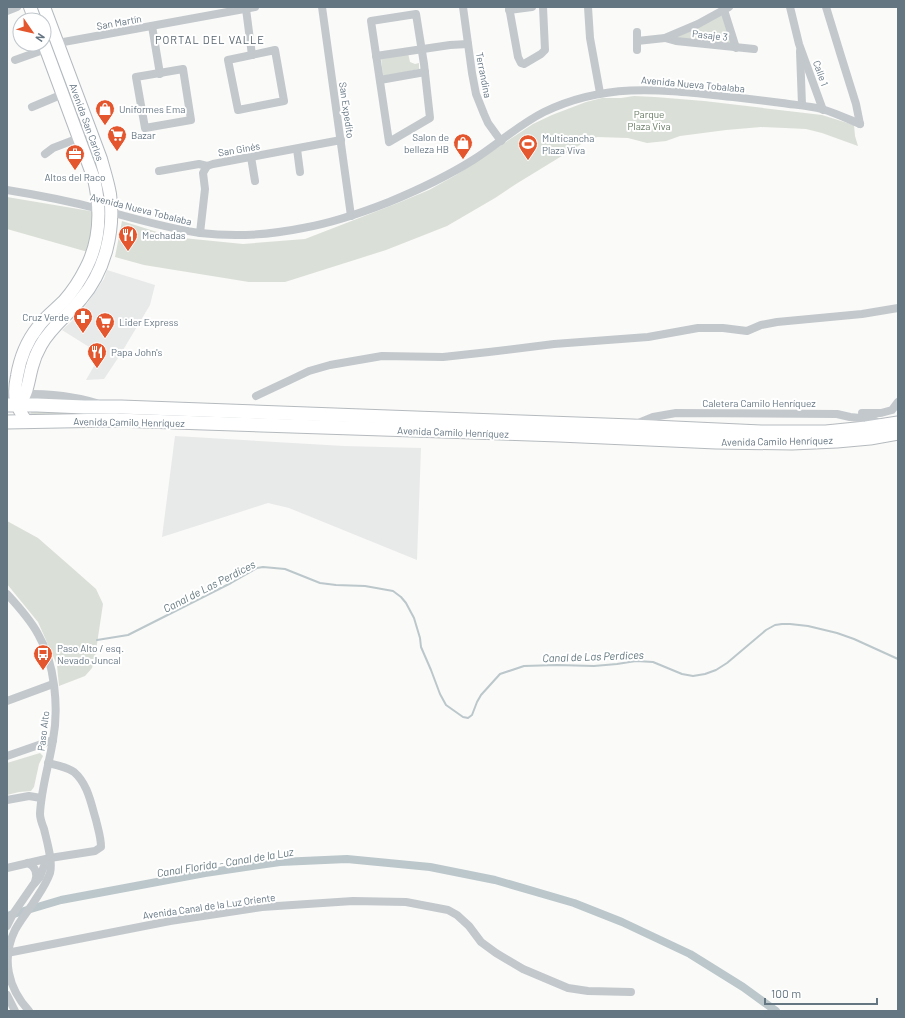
<svg xmlns="http://www.w3.org/2000/svg" width="905" height="1018" viewBox="0 0 905 1018" font-family="Barlow,sans-serif">
<rect width="100%" height="100%" fill="#fafaf8"/>
<g fill="#e8e9e9">
<polygon points="107,270 155,285 150,305 120,355 104,379 86,380 98,359 92,354 94,350 62,330 71,322 86,305 104,279"/>
<polygon points="175,436 344,446 421,448 417,560 289,508 268,503 162,537"/>
</g>
<g fill="#dadfd7">
<polygon points="724,12 736,48 666,39"/>
<polygon points="408,53 410,62 415,64 419,63 419,69 383,77 381,57"/>
<polygon points="634,96 655,97 704,101 822,115 854,125 855,136 858,146 822,133 806,129 785,128 761,127 726,130 680,136 666,141 647,143 628,138 597,137 583,143 516,184 495,198 447,226 386,250 285,282 249,282 144,265 115,257 122,221 173,237 243,244 305,239 398,203 429,190 456,175 533,124 552,115 586,102 602,98 621,98"/>
<polygon points="7,197 96,212 88,252 7,229"/>
<polygon points="33,410 77,412 100,415 29,415"/>
<polygon points="7,521 38,538 70,566 96,589 103,604 95,657 92,668 85,676 59,686 57,665 38,622 7,584"/>
<polygon points="40,753 43,756 39,764 34,787 31,791 19,792 7,795 7,763"/>
</g>
<g fill="none" stroke-linecap="round" stroke-linejoin="round">
<polyline stroke="#bbc7cb" stroke-width="2" points="97,640 128,635 231,583 257,568 263,567 285,569 320,583 336,585 365,586 393,591 401,597 406,603 414,618 420,638 421,647 431,670 440,694 446,705 463,717 468,718 472,715 477,702 481,695 500,674 524,666 557,665 594,666 617,664 636,661 653,662 682,674 693,676 705,674 716,670 727,663 766,630 775,625 782,624 790,624 808,626 837,633 854,639 898,659"/>
<polyline stroke="#bbc7cb" stroke-width="8" points="7,916 61,900 205,873 280,862 347,859 430,867 495,880 574,903 622,922 690,954 743,987 776,1011"/>
<defs>
<g id="secondary">
<polyline points="30,7 35,20"/>
<path d="M 17,406 C 28,395 28,381 32,367 C 34,359 37,352 41,345 C 51,327 68,315 81,299 C 105,271 115,231 110,194 C 108,182 104,170 101,159 L 44,7"/>
<path d="M 27,422 C 15,406 13,395 17,376 C 20,358 26,342 38,327 C 45,317 55,310 64,301 C 73,291 80,280 86,268 C 100,241 101,209 94,179 L 44,44"/>
</g>
<g id="primary">
<polyline points="7,405 37,405 84,407 121,407 632,426 761,432 826,432 866,428 898,423"/>
<polyline points="7,422 115,420 559,435 716,442 792,443 837,441 870,438 898,433"/>
</g>
</defs>
<use href="#secondary" stroke="#b3babf" stroke-width="14"/>
<use href="#primary" stroke="#b5babe" stroke-width="15"/>
<g stroke="#c3c8cc" stroke-width="8">
<polyline points="322,7 351,216"/>
<polyline points="463,7 472,73 476,94 484,114 488,123 501,141"/>
<polyline points="509,7 518,57 521,63 524,64 541,54 545,50 543,7"/>
<polyline points="588,7 590,38 600,93"/>
<polyline points="790,7 799,44 823,110"/>
<polyline points="826,7 841,56 856,104 860,124"/>
<polyline points="246,9 252,55"/>
<polyline points="509,10 532,7"/>
<polyline points="724,10 736,48"/>
<polyline points="7,11 17,7"/>
<polygon points="416,14 424,64 430,118 389,142 371,21"/>
<polyline points="152,26 160,74"/>
<polyline points="637,32 637,50"/>
<polyline points="665,38 676,41 754,49"/>
<polyline points="637,41 665,38 698,24 729,7"/>
<polyline points="58,43 255,7"/>
<polygon points="275,50 284,101 238,110 228,60"/>
<polyline points="800,51 802,105"/>
<polyline points="376,56 450,45 468,44"/>
<polyline points="15,60 46,49"/>
<polygon points="183,69 191,120 145,128 136,77"/>
<polyline points="380,80 425,72"/>
<polyline points="32,107 63,94"/>
<polyline points="297,149 300,172"/>
<polyline points="45,154 53,148 79,138"/>
<polyline points="251,157 255,181"/>
<polyline points="159,171 199,164 207,166"/>
<path d="M 7,190 C 38,195 69,201 99,209 C 133,218 165,228 200,233 C 234,237 269,235 303,228 C 332,223 361,213 389,202 C 418,190 446,177 473,160 C 497,145 518,125 544,112 C 608,81 665,90 733,97 C 750,99 766,101 782,103 C 796,105 809,106 822,109 C 835,113 848,119 860,124"/>
<polyline points="200,233 205,189 203,173 207,166 213,164 341,140"/>
<polyline points="256,396 288,381 309,371 330,365 382,356 443,357 489,352 554,344 648,337 698,328 723,328 747,331 761,325 777,322 862,314 898,308"/>
<polyline points="862,413 881,413 892,410 898,402"/>
<polyline points="636,424 653,417 676,413 837,414 850,417 870,419 884,424"/>
<path d="M 7,594 C 18,606 30,619 38,634 C 55,663 59,708 53,740 C 49,765 41,789 40,814 C 40,819 42,824 44,829 C 47,842 53,861 50,873 C 46,885 38,895 32,905 C 26,913 20,921 15,930 C 1,959 8,988 29,1011"/>
<polyline points="7,701 53,684"/>
<polyline points="7,756 53,740"/>
<polyline points="7,800 29,796 41,798"/>
<path d="M 28,863 C 36,867 38,874 35,882"/>
<path d="M 7,868 L 50,858 L 95,851 L 101,847 C 101,837 98,829 96,820 C 91,804 88,784 74,772 C 67,767 57,765 48,763"/>
<polyline points="7,926 13,914 33,885 40,877 45,863 50,858"/>
<polyline points="7,953 170,921 262,907 353,901 406,902 448,910 457,915 469,926 481,942 496,953 523,969 568,988 588,991 631,992"/>
<polyline points="7,995 15,1011"/>
</g>
<path stroke="#c3c8cc" stroke-width="10" d="M 7,395 C 37,394 67,395 96,404"/>
<use href="#secondary" stroke="#fff" stroke-width="12"/>
<use href="#primary" stroke="#fff" stroke-width="13"/>
</g>
<defs>
<symbol id="shop-pin" viewBox="-11 -11 22 30"><path d="M0 17L-7.5 6A9.5 9.5 0 1 1 7.5 6Z" fill="#e4572e" stroke="#fff"/><path d="M-5-2.5h2.3a2.7 3.5 0 0 1 5.4 0H5L5.5 6h-11ZM-1.5-2.5h3a1.5 2.3 0 0 0-3 0Z" fill="#fff"/></symbol>
<symbol id="supermarket-pin" viewBox="-11 -11 22 30"><path d="M0 17L-7.5 6A9.5 9.5 0 1 1 7.5 6Z" fill="#e4572e" stroke="#fff"/><path d="M-6-5.5h2.5l.6 2H6L4.5 2H-2.5L-4.4-4H-6ZM-1.5 3.2a1.3 1.3 0 1 0 .1 0ZM3 3.2a1.3 1.3 0 1 0 .1 0Z" fill="#fff"/></symbol>
<symbol id="stadium-pin" viewBox="-11 -11 22 30"><path d="M0 17L-7.5 6A9.5 9.5 0 1 1 7.5 6Z" fill="#e4572e" stroke="#fff"/><path d="M0-5a6.5 5 0 1 0 0 10a6.5 5 0 1 0 0-10ZM-3.5-1.8h7v3.6h-7Z" fill="#fff"/></symbol>
<symbol id="office-pin" viewBox="-11 -11 22 30"><path d="M0 17L-7.5 6A9.5 9.5 0 1 1 7.5 6Z" fill="#e4572e" stroke="#fff"/><path d="M-6-3h4V-5.5h4V-3h4V5H-6ZM-1-4.5V-3h2v-1.5ZM-6 0V1H6V0Z" fill="#fff"/></symbol>
<symbol id="restaurant-pin" viewBox="-11 -11 22 30"><path d="M0 17L-7.5 6A9.5 9.5 0 1 1 7.5 6Z" fill="#e4572e" stroke="#fff"/><path d="M-5-6h1v4h1v-4h1v4h1v-4h1v5L-1.5 .5V6h-2V.5L-5-1ZM5-6V6H3V1.5H1.5Q1.5-4 5-6Z" fill="#fff"/></symbol>
<symbol id="pharmacy-pin" viewBox="-11 -11 22 30"><path d="M0 17L-7.5 6A9.5 9.5 0 1 1 7.5 6Z" fill="#e4572e" stroke="#fff"/><path d="M-2-6h4v4h4v4h-4v4h-4v-4h-4v-4h4Z" fill="#fff"/></symbol>
<symbol id="bus-pin" viewBox="-11 -11 22 30"><path d="M0 17L-7.5 6A9.5 9.5 0 1 1 7.5 6Z" fill="#e4572e" stroke="#fff"/><path d="M-5-6H5V4H4V6H2V4H-2V6H-4V4H-5ZM-3.5-4V0h7V-4ZM-3.5 1.2v1.5H-2V1.2ZM2 1.2v1.5H3.5V1.2Z" fill="#fff"/></symbol>
</defs>
<g fill-rule="evenodd">
<use href="#shop-pin" x="94" y="98" width="22" height="30"/>
<use href="#supermarket-pin" x="106" y="124" width="22" height="30"/>
<use href="#shop-pin" x="452" y="132" width="22" height="30"/>
<use href="#stadium-pin" x="517" y="133" width="22" height="30"/>
<use href="#office-pin" x="64" y="143" width="22" height="30"/>
<use href="#restaurant-pin" x="117" y="224" width="22" height="30"/>
<use href="#pharmacy-pin" x="72" y="306" width="22" height="30"/>
<use href="#supermarket-pin" x="94" y="311" width="22" height="30"/>
<use href="#restaurant-pin" x="86" y="341" width="22" height="30"/>
<use href="#bus-pin" x="32" y="643" width="22" height="30"/>
</g>
<g text-anchor="middle" dominant-baseline="central" stroke-width="4" stroke-linejoin="round" paint-order="stroke">
<g font-size="10" fill="#657683" stroke="#fff">
<text transform="translate(119 22) rotate(-10)">San Martín</text>
<text transform="translate(710 35) rotate(6)">Pasaje 3</text>
<text transform="translate(821 73) rotate(70)">Calle 1</text>
<text transform="translate(484 75) rotate(79)">Terrandina</text>
<text transform="translate(693 84) rotate(5)">Avenida Nueva Tobalaba</text>
<text transform="translate(347 110) rotate(82)">San Expedito</text>
<text transform="translate(87 122) rotate(70)">Avenida San Carlos</text>
<text transform="translate(239 149) rotate(-10)">San Ginés</text>
<text transform="translate(141 209) rotate(14)">Avenida Nueva Tobalaba</text>
<text x="759" y="403">Caletera Camilo Henríquez</text>
<text transform="translate(129 422) rotate(1)">Avenida Camilo Henríquez</text>
<text transform="translate(453 432) rotate(2)">Avenida Camilo Henríquez</text>
<text transform="translate(777 441) rotate(-1)">Avenida Camilo Henríquez</text>
<text transform="translate(43 731) rotate(-83)">Paso Alto</text>
<text transform="translate(209 906) rotate(-8)">Avenida Canal de la Luz Oriente</text>
</g>
<g font-size="10" fill="#657683" stroke="#fff" text-anchor="start">
<text x="119" y="109">Uniformes Ema</text>
<text x="131" y="135">Bazar</text>
<text x="449" y="137" text-anchor="end">Salon de<tspan x="449" dy="12">belleza HB</tspan></text>
<text x="542" y="138">Multicancha<tspan x="542" dy="12">Plaza Viva</tspan></text>
<text x="75" y="177" text-anchor="middle">Altos del Raco</text>
<text x="142" y="235">Mechadas</text>
<text x="69" y="317" text-anchor="end">Cruz Verde</text>
<text x="119" y="322">Lider Express</text>
<text x="111" y="352">Papa John's</text>
<text x="57" y="648">Paso Alto / esq.<tspan x="57" dy="12">Nevado Juncal</tspan></text>
</g>
<g font-size="10" fill="#687a64" stroke="#fff">
<text x="649" y="114">Parque<tspan x="649" dy="12">Plaza Viva</tspan></text>
</g>
<g font-size="11" letter-spacing="1" fill="#57646e" stroke="#fff">
<text x="210" y="39">PORTAL DEL VALLE</text>
</g>
<g font-size="11" font-style="italic" fill="#60757c" stroke="#fff">
<text transform="translate(209 586) rotate(-27)">Canal de Las Perdices</text>
<text transform="translate(593 656) rotate(-2)">Canal de Las Perdices</text>
<text transform="translate(225 862) rotate(-9)">Canal Florida - Canal de la Luz</text>
</g>
</g>
<rect width="905" height="1018" fill="none" stroke="#657683" stroke-width="16"/>
<g transform="translate(32 32) rotate(124)"><circle r="19" fill="#ffffff" stroke="#c1c8cd"/>
<path d="M0-3L7 15L0 10L-7 15Z" fill="#e4572e"/>
<text y="-6" font-size="11" font-weight="bold" text-anchor="middle" fill="#657683">N</text>
</g>
<path d="M765 998v6h112v-6" fill="none" stroke="#657683" stroke-width="2"/>
<text x="771" y="998" font-size="12" fill="#657683" stroke="#ffffff" stroke-width="3" paint-order="stroke">100 m</text>
</svg>
